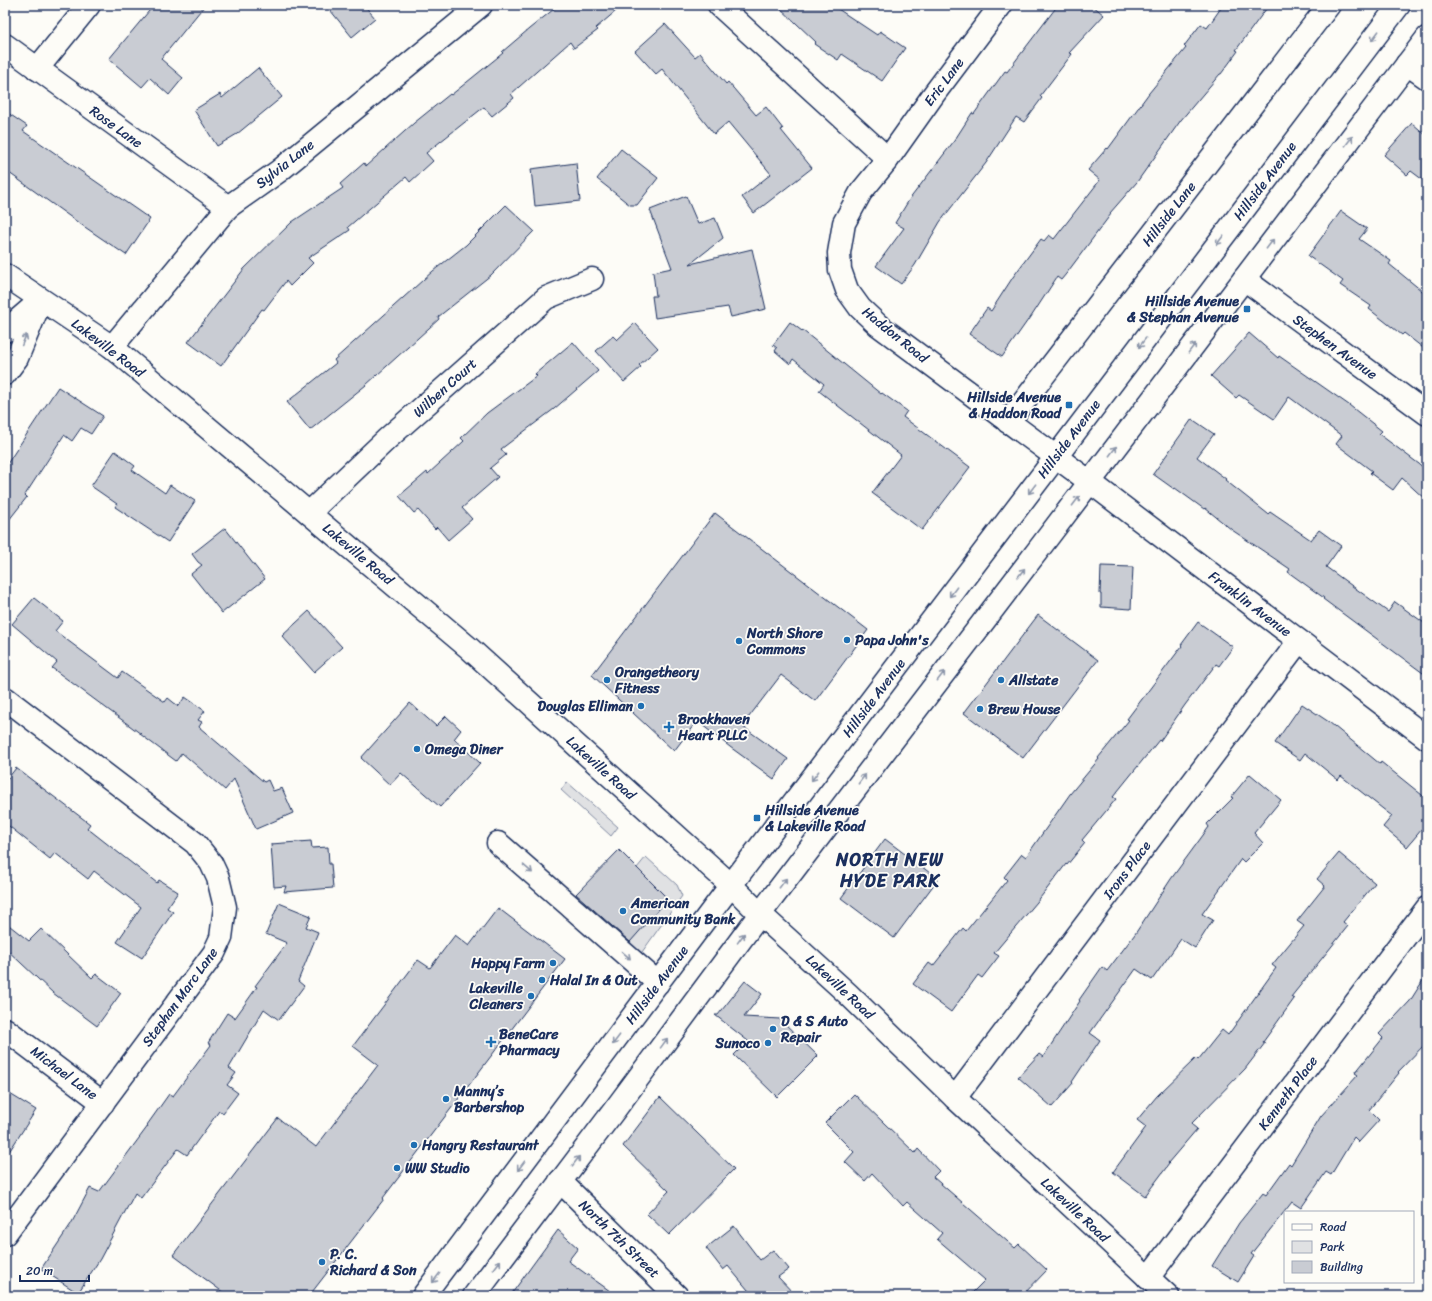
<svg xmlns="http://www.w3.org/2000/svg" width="1432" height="1301" viewBox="0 0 1432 1301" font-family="Sriracha,sans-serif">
<rect width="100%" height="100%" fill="#fdfcf7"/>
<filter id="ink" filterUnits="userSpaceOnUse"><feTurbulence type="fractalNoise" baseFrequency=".025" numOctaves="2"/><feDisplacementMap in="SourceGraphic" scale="8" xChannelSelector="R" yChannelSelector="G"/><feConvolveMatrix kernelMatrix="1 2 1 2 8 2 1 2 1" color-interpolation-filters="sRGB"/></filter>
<g filter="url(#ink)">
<g fill="#e0e1e3" stroke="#7e88a0">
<polygon points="567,782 618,827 611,836 561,790"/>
<polygon points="646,857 677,885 682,896 637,959 630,941 668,899 637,868"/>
</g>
<g fill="#c9ccd3" stroke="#1b2f5e">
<polygon points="154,5 205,5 161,59 183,78 169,95 150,78 142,87 109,59"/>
<polygon points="326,5 364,5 375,18 352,37"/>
<polygon points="559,5 623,5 596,28 598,30 574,48 570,42 511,94 514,98 492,116 484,107 426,153 433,161 410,182 406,177 348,227 350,230 308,258 313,263 290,286 286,281 264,310 262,309 221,366 188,342 244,269 292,222 343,188 340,184 364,163 366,166 414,123 450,94 451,95 503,53 502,52 529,29"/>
<polygon points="777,5 832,5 877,35 880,31 905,48 882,81 842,54 838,60 814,44 816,42"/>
<polygon points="1058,5 1092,5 1104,15 1069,53 1072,54 1040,96 1042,98 1024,122 1016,117 986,163 940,222 915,265 901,284 876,266 904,228 895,223 909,200 954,141 972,113 974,114 1005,71 1007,72"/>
<polygon points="1223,5 1269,5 1236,50 1238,51 1221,74 1220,74 1181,120 1137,182 1110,213 1111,214 1066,274 1061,280 1057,277 1029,320 1028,320 1002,357 969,334 987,308 991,311 1013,277 1041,239 1044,241 1049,235 1054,239 1100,180 1088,170 1107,148 1108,149 1149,93 1186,48 1184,46 1201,24 1207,28"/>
<polygon points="665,24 695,57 700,53 726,84 728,82 756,115 766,107 783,129 781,130 812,168 754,213 742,197 771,174 728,122 714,134 662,69 656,74 635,51"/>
<polygon points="258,68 282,97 237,134 217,146 194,110 220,94 222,98"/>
<polygon points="5,111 27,126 23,131 150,219 126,255 76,221 5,170"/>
<polygon points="1412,123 1427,136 1427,183 1411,171 1407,175 1384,155"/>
<polygon points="621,149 658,178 637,205 630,205 597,179"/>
<polygon points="576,163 580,201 535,206 531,169"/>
<polygon points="686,196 698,224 715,218 723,238 690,264 752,249 766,309 731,317 728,307 655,318 652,296 656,296 653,272 672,268 650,210"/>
<polygon points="506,205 534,231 491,275 438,317 439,319 366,385 310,430 287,402 336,363 334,360 433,271 466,245"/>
<polygon points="1341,211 1367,229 1359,239 1391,261 1389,264 1427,295 1427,351 1404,333 1402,335 1369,309 1371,306 1340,285 1343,281 1308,256"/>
<polygon points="790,322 802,331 802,330 881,394 882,393 907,411 903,417 970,467 922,530 872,493 901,455 819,391 824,384 793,359 790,364 775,351 777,348 773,345"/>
<polygon points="635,323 658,348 639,365 641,367 624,382 596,351 613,336 617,340"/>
<polygon points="1249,333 1278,358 1279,356 1349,405 1382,431 1379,434 1427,470 1427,501 1402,478 1393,490 1370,473 1372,471 1336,444 1342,436 1289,397 1274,419 1239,395 1236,398 1211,376"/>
<polygon points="573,342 598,371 554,409 501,449 506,455 490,468 498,477 462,508 472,519 448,540 437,527 435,529 418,510 414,513 399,496 427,472 428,474 464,441 461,438 487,413 537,376 535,374"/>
<polygon points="58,387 103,416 91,434 81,428 72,441 64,435 25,495 27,497 5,525 5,467"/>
<polygon points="1192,419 1214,434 1197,457 1226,479 1225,480 1268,514 1270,512 1311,540 1319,530 1341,546 1326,567 1388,612 1395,602 1427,625 1427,676 1323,599 1324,598 1288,572 1290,569 1232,530 1205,508 1204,509 1175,488 1174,489 1153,474"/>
<polygon points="115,451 135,466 132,470 165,493 170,485 195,501 168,542 115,507 117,504 91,486"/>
<polygon points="715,513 868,630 815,701 781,675 742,726 788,759 774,779 730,747 697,721 674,751 592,675"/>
<polygon points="225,528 265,579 222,613 191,574 202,565 198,562 192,554"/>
<polygon points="1101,566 1133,567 1131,609 1101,607 1101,594 1100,594"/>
<polygon points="34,598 63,621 55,631 118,678 122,672 165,702 168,698 178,706 185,697 205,711 198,720 202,722 199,727 264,782 268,780 273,791 282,788 293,813 256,829 234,779 225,790 182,753 176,761 140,734 141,734 52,668 57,662 12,624"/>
<polygon points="309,611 342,647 314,672 282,636"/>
<polygon points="1038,615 1098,660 1023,758 964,713"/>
<polygon points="1198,622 1233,647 1219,666 1216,664 1185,705 1160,741 1159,740 1113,797 1116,799 1082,840 1085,843 1067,865 1066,864 1037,902 994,953 999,956 982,978 978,975 951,1012 913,984 929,963 933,966 963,928 966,931 1007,880 1004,877 1022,854 1026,857 1070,794 1099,759 1098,758 1129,720 1127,719 1182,646 1181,645"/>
<polygon points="410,703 436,726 446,716 461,730 454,739 480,763 440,807 401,773 390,785 361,758"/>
<polygon points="1302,704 1329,722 1380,764 1381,762 1427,799 1427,823 1407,847 1383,827 1392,816 1341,776 1338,780 1305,753 1300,760 1275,743"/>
<polygon points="16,768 90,824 87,828 157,883 159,880 178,892 167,908 173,912 142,958 117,942 141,907 94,871 88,879 55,853 50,859 5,823 5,782"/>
<polygon points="1250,774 1281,800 1254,833 1263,843 1244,862 1241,859 1202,914 1213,920 1195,948 1181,939 1152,980 1136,969 1090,1033 1100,1040 1072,1082 1073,1083 1052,1107 1018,1077 1039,1054 1043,1057 1080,1001 1079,1000 1102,967 1107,971 1135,934 1171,879 1209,827 1207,824 1233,798 1231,797"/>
<polygon points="885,839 938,879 894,938 841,898"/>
<polygon points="311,841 312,848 328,847 329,864 331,864 333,888 284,892 286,886 274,887 271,844"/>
<polygon points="619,850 668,899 630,942 576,894"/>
<polygon points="1339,853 1375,883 1343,922 1348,926 1291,997 1294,999 1263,1042 1265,1043 1245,1069 1191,1124 1197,1129 1168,1163 1169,1164 1145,1196 1113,1172 1146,1127 1137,1120 1157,1096 1196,1058 1198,1060 1222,1030 1228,1035 1276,968 1272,965 1304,926 1297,921 1325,886 1317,879"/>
<polygon points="279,903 311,916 306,927 318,932 298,981 304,986 279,1020 264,1009 229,1068 236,1073 227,1085 238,1093 223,1113 219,1111 187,1155 178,1149 141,1198 135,1193 100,1259 78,1293 41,1269 71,1224 90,1188 99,1192 148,1126 147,1125 169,1094 173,1096 211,1045 208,1043 227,1013 235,1018 257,987 255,986 287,943 266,934"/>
<polygon points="498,908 565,959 383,1198 384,1199 309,1296 228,1296 173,1255 278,1118 316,1147 378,1065 353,1046 418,960 430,968 455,935 469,946"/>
<polygon points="5,922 29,941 41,929 92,978 96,974 121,993 97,1026 53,993 5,948"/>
<polygon points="1427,974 1427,1042 1398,1072 1399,1073 1369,1110 1379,1120 1359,1142 1354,1137 1331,1175 1326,1172 1301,1208 1292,1202 1251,1254 1254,1256 1238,1282 1212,1266 1239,1223 1263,1193 1266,1195 1289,1163 1291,1165 1321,1116 1358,1075 1355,1073 1383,1038 1379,1034 1410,1001"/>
<polygon points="745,981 762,994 744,1017 780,1019 818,1056 777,1097 734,1055 748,1041 715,1015 718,1015"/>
<polygon points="5,1091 36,1110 5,1158"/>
<polygon points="854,1094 915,1153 918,1149 939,1171 933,1177 1015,1248 1019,1244 1047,1270 1022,1296 969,1296 985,1280 937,1239 942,1233 907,1202 903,1206 872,1173 865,1181 845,1162 854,1152 825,1123"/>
<polygon points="660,1097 734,1169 669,1235 647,1214 669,1191 623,1146"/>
<polygon points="734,1226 760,1260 773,1250 789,1269 778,1277 796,1296 753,1296 728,1266 723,1270 706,1248"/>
<polygon points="558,1230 578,1248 568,1261 617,1296 510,1296"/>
</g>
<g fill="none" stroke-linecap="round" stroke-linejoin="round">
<defs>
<g id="minor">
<polyline points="719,5 888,159"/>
<polyline points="1001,5 934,94 888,159 861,192 844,223 839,253 840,270 847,290 860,308 878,325 1090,482 1427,738"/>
<polyline points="5,45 228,207"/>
<polyline points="1407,64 1427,78"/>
<polyline points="37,69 89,5"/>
<polyline points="1244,279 1427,414"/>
<polyline points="5,331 41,300 17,358 5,374"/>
<polyline points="112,347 228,207 279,171 481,5"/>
<polyline points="1008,422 1329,5"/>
<polyline points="309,513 387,439 546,298 592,279"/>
<polyline points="5,698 195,843 211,863 218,878 225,907 221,938 214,953 5,1234"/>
<polyline points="498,843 658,983"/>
<polyline points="5,1029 103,1103"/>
<polyline points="955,1098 1299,641"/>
<polyline points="560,1181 677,1296"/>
<polyline points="1148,1278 1427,908"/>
</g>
<g id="major">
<polyline points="5,275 112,347 469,648 731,885 760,914 848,994 955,1098 1168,1296"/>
<polyline points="423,1296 731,885 1399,5"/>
<polyline points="474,1296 616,1108 760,914 1045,541 1427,38"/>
</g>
</defs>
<use href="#minor" stroke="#1b2f5e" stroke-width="25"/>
<use href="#major" stroke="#1b2f5e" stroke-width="25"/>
<use href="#minor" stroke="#fdfcf7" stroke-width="22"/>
<use href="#major" stroke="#fdfcf7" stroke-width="22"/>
</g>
<defs><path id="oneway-shaft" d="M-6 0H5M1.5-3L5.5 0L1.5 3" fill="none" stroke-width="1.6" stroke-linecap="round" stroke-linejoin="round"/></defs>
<g stroke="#8c96aa">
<use href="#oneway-shaft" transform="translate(1375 36) rotate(127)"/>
<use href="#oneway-shaft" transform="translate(1349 141) rotate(-53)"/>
<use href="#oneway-shaft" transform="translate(1220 240) rotate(127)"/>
<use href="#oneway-shaft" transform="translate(1270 244) rotate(-53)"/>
<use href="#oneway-shaft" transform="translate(24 340) rotate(-67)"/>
<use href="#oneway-shaft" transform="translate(1142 343) rotate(127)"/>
<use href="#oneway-shaft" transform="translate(1192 348) rotate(-53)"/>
<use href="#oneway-shaft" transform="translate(1113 451) rotate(-53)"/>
<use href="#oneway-shaft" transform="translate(1032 489) rotate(127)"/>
<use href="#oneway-shaft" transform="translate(1076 501) rotate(-53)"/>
<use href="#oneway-shaft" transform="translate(1021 573) rotate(-52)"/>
<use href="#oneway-shaft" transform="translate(953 592) rotate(127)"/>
<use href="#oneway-shaft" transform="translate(941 676) rotate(-52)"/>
<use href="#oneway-shaft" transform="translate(815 776) rotate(127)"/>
<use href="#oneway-shaft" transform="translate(862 779) rotate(-53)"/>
<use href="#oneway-shaft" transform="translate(528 869) rotate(41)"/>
<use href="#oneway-shaft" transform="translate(783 883) rotate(-53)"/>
<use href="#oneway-shaft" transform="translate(741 938) rotate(-54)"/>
<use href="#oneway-shaft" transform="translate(626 955) rotate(41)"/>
<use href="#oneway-shaft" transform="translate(616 1040) rotate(127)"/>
<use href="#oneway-shaft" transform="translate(664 1043) rotate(-54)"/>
<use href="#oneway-shaft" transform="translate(576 1161) rotate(-53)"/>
<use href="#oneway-shaft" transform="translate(521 1166) rotate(127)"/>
<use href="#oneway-shaft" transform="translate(497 1265) rotate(-53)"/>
<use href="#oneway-shaft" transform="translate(436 1278) rotate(127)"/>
</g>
</g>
<g fill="#1f6fb2" stroke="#fdfcf7" stroke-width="1.5">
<rect x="1243" y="305" width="8" height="8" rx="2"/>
<rect x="1065" y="401" width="8" height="8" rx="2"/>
<circle cx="847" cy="640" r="4"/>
<circle cx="739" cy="641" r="4"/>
<circle cx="607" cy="680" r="4"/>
<circle cx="1001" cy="680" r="4"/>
<circle cx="641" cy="706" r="4"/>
<circle cx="980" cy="709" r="4"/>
<path d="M667 721h4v4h4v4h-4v4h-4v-4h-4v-4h4z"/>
<circle cx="417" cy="749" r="4"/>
<rect x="753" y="814" width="8" height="8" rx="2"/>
<circle cx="623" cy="911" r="4"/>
<circle cx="553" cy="963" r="4"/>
<circle cx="542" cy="980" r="4"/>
<circle cx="531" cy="996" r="4"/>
<circle cx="773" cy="1029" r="4"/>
<path d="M489 1036h4v4h4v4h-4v4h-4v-4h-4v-4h4z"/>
<circle cx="768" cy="1043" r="4"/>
<circle cx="446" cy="1099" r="4"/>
<circle cx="414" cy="1145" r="4"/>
<circle cx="397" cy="1168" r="4"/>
<circle cx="322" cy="1262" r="4"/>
</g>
<g text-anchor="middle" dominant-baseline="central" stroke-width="3.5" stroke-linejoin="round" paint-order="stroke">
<g font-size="14" fill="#1b2f5e" stroke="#fdfcf7">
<text transform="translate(944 82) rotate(-53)">Eric Lane</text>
<text transform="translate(116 127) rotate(36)">Rose Lane</text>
<text transform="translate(285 164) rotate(-38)">Sylvia Lane</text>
<text transform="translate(1265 181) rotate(-53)">Hillside Avenue</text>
<text transform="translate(1169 214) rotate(-52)">Hillside Lane</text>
<text transform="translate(895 335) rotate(39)">Haddon Road</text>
<text transform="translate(1335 347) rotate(36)">Stephen Avenue</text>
<text transform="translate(108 348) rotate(37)">Lakeville Road</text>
<text transform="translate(445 388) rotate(-42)">Wilben Court</text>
<text transform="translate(1069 439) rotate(-53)">Hillside Avenue</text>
<text transform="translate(358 554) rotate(40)">Lakeville Road</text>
<text transform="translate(1250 604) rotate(37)">Franklin Avenue</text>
<text transform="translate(874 698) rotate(-53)">Hillside Avenue</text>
<text transform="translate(601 768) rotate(42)">Lakeville Road</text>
<text transform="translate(1127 870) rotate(-53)">Irons Place</text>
<text transform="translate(657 985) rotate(-53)">Hillside Avenue</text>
<text transform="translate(840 987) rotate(43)">Lakeville Road</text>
<text transform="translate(180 997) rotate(-54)">Stephan Marc Lane</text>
<text transform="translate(64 1073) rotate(37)">Michael Lane</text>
<text transform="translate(1288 1093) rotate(-53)">Kenneth Place</text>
<text transform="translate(1075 1210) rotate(43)">Lakeville Road</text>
<text transform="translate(619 1239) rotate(44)">North 7th Street</text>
</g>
<g font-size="14" font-weight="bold" fill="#1b2f5e" stroke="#fdfcf7" text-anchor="start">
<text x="1239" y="301" text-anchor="end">Hillside Avenue<tspan x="1239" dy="16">&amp; Stephan Avenue</tspan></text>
<text x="1061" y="397" text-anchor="end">Hillside Avenue<tspan x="1061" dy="16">&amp; Haddon Road</tspan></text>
<text x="747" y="633">North Shore<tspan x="747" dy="16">Commons</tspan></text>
<text x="855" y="640">Papa John's</text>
<text x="615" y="672">Orangetheory<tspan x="615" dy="16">Fitness</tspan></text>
<text x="1009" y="680">Allstate</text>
<text x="633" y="706" text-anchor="end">Douglas Elliman</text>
<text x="988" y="709">Brew House</text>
<text x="678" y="719">Brookhaven<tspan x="678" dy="16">Heart PLLC</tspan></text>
<text x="425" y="749">Omega Diner</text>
<text x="765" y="810">Hillside Avenue<tspan x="765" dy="16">&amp; Lakeville Road</tspan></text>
<text x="631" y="903">American<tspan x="631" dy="16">Community Bank</tspan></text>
<text x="545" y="963" text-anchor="end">Happy Farm</text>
<text x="550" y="980">Halal In &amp; Out</text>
<text x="523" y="988" text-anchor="end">Lakeville<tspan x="523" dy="16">Cleaners</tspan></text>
<text x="781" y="1021">D &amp; S Auto<tspan x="781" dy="16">Repair</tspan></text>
<text x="499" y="1034">BeneCare<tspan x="499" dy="16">Pharmacy</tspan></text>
<text x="760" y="1043" text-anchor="end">Sunoco</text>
<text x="454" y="1091">Manny’s<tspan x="454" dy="16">Barbershop</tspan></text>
<text x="422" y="1145">Hangry Restaurant</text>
<text x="405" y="1168">WW Studio</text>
<text x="330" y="1254">P. C.<tspan x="330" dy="16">Richard &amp; Son</tspan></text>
</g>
<g font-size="18" font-weight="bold" letter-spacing="1" fill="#1b2f5e" stroke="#fdfcf7">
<text x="890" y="860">NORTH NEW<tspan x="890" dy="21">HYDE PARK</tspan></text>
</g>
</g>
<rect width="1432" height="1301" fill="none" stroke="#fdfcf7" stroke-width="20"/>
<rect x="10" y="10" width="1412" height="1281" fill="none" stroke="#1b2f5e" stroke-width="1.5" filter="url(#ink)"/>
<rect x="1284" y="1211" width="130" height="72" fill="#fdfcf7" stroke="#a3aaba"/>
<rect x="1292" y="1224" width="20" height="6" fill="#fdfcf7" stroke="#a3aaba"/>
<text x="1320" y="1231" font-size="12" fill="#1b2f5e">Road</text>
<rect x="1292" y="1241" width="20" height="12" fill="#e0e1e3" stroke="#a3aaba"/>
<text x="1320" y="1251" font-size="12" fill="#1b2f5e">Park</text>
<rect x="1292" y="1261" width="20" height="12" fill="#c9ccd3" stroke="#a3aaba"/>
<text x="1320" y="1271" font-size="12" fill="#1b2f5e">Building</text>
<path d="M20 1275v6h69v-6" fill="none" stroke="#1b2f5e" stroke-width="2"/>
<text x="26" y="1275" font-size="12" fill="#1b2f5e" stroke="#fdfcf7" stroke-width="3" paint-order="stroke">20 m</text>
</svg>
